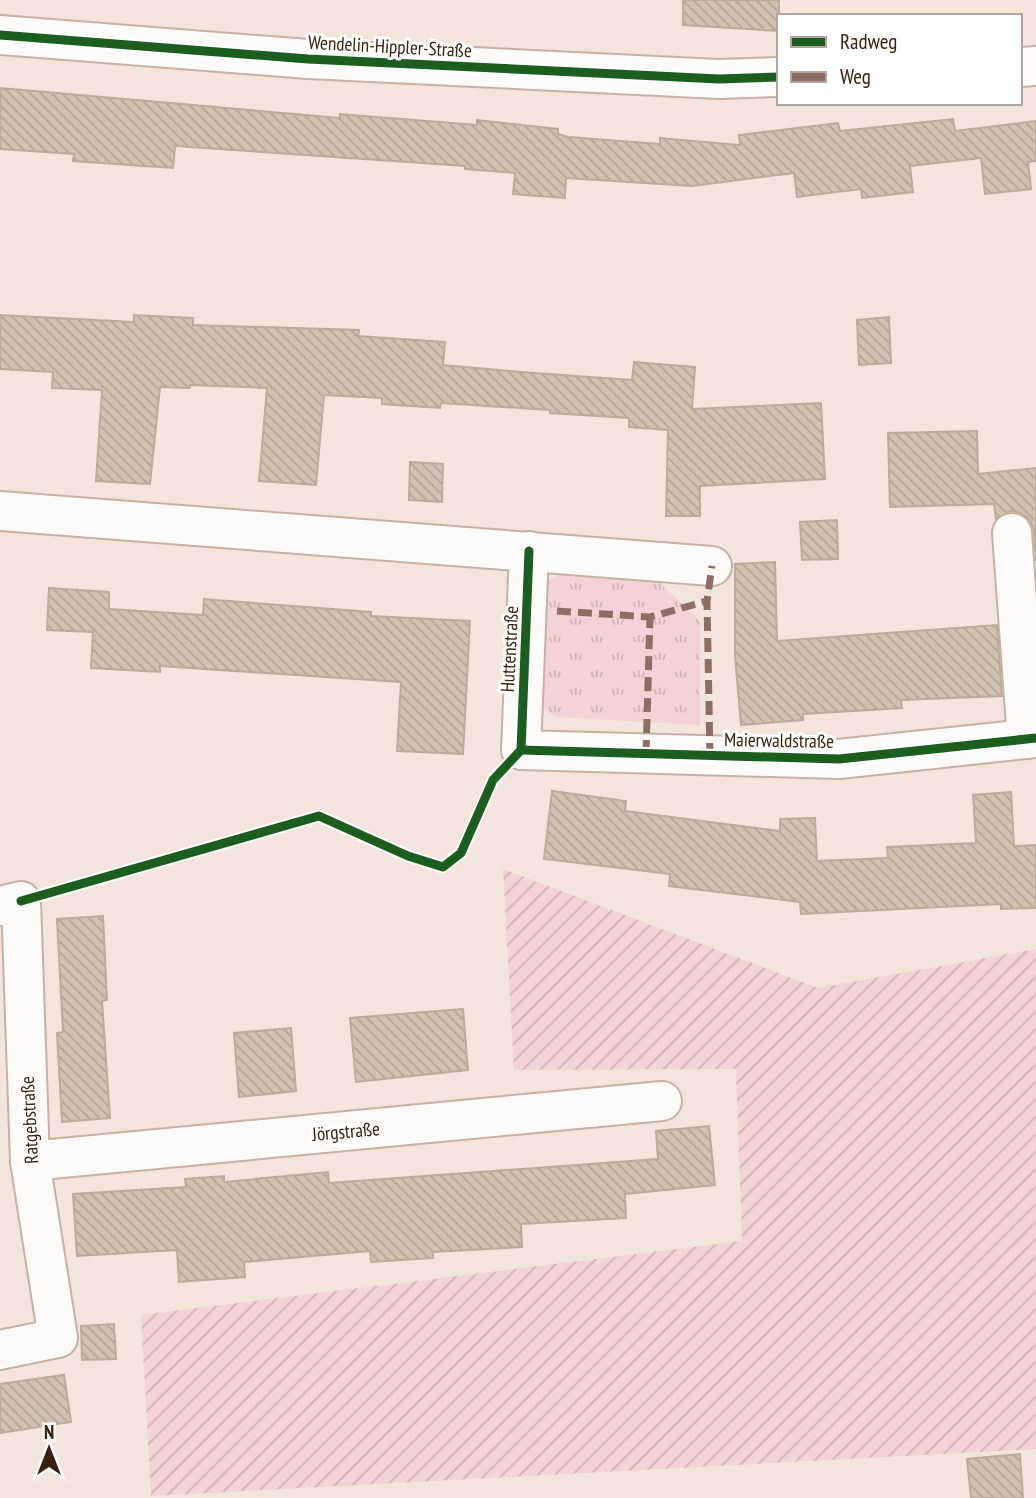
<svg xmlns="http://www.w3.org/2000/svg" width="1036" height="1498" viewBox="0 0 1036 1498" font-family="'PT Sans Narrow',sans-serif">
<defs>
<pattern id="park-tufts" width="24" height="20" patternUnits="userSpaceOnUse" patternTransform="scale(1.75)"><rect width="24" height="20" fill="#f3d2d8"/><path d="M3 7l-1-3M5 7V3M7 7l1-3M15 17l-1-3M17 17v-4M19 17l1-3" fill="none" stroke="#d1b4b8"/></pattern>
<pattern id="garden-furrows" width="10" height="10" patternUnits="userSpaceOnUse" patternTransform="scale(1.75)"><rect width="10" height="10" fill="#f3d2d8"/><path d="M-1 1l2-2M0 10L10 0M9 11l2-2" fill="none" stroke="#d1b4b8"/></pattern>
<pattern id="building-back-hatch" width="6" height="6" patternUnits="userSpaceOnUse" patternTransform="scale(1.75)"><rect width="6" height="6" fill="#d1c1b1"/><path d="M-1 5l2 2M0 0l6 6M5-1l2 2" fill="none" stroke="#b4a697"/></pattern>
</defs>
<rect width="100%" height="100%" fill="#f4e5dc"/>
<polygon fill="url(#park-tufts)" points="575,566 648,572 700,621 700,725 557,717 543,708 538,683 547,582"/>
<polygon fill="url(#garden-furrows)" points="503,869 818,988 1036,949 1036,1449 151,1496 141,1315 742,1241 736,1069 514,1070"/>
<g fill="url(#building-back-hatch)" stroke="#bbab9b" stroke-width="2">
<polygon points="683,0 779,0 779,31 683,25"/>
<polygon points="0,88 340,118 340,114 477,125 477,120 558,129 558,134 568,137 660,144 660,138 740,145 739,135 838,123 840,131 953,119 955,131 1036,121 1036,161 1028,162 1031,189 985,194 981,158 910,166 913,192 862,198 861,189 797,197 794,173 692,186 566,178 565,198 513,194 515,173 465,169 465,166 175,146 173,168 73,161 74,154 0,149"/>
<polygon points="0,315 134,322 134,315 193,318 193,325 359,330 358,336 445,342 443,365 521,372 632,380 634,362 695,367 692,409 821,403 825,479 700,486 700,516 666,516 668,430 629,427 629,418 550,413 550,410 441,403 440,408 382,404 382,398 324,395 316,485 259,481 267,388 190,385 190,388 160,387 150,484 96,481 102,390 52,388 53,372 0,369"/>
<polygon points="889,317 891,363 859,365 857,320"/>
<polygon points="977,431 978,474 1036,468 1036,561 1034,531 1030,520 1021,513 1010,511 996,519 994,504 890,507 888,433"/>
<polygon points="410,462 443,464 442,502 409,500"/>
<polygon points="837,520 838,559 802,560 800,522"/>
<polygon points="775,562 777,641 997,625 1002,696 901,700 902,708 803,714 803,720 741,725 735,656 735,564"/>
<polygon points="49,588 109,592 109,609 203,615 204,599 371,612 371,616 470,621 463,754 397,751 401,682 160,666 160,672 91,668 93,632 47,630"/>
<polygon points="552,791 626,801 625,811 780,831 780,819 815,818 817,861 888,858 887,847 976,843 973,795 1011,792 1014,846 1036,845 1036,908 1001,909 1001,904 801,914 800,902 669,886 670,874 544,859"/>
<polygon points="103,916 107,1000 102,1001 110,1118 62,1122 57,1033 63,1032 57,919"/>
<polygon points="463,1009 468,1070 356,1082 350,1018"/>
<polygon points="291,1028 296,1091 239,1097 234,1033"/>
<polygon points="709,1126 715,1185 625,1194 626,1218 521,1224 522,1247 433,1252 433,1258 371,1262 370,1251 244,1262 245,1277 179,1282 177,1250 77,1256 73,1194 186,1187 185,1179 224,1176 224,1182 328,1172 329,1183 658,1159 656,1131"/>
<polygon points="114,1324 116,1359 82,1360 81,1326"/>
<polygon points="64,1375 71,1422 0,1433 0,1384"/>
<polygon points="1020,1454 1023,1498 971,1498 967,1459"/>
</g>
<g fill="none" stroke-linecap="round" stroke-linejoin="round">
<defs>
<g id="minor">
<polyline points="0,35 308,59 719,79 779,77"/>
<polyline points="1020,67 1036,66"/>
<polyline points="0,511 712,566"/>
<polyline points="1012,533 1027,739"/>
<polyline points="529,551 521,750 839,759 1036,738"/>
<polyline points="0,906 21,901 30,1161 58,1338 0,1350"/>
<polyline points="30,1161 662,1101"/>
</g>
</defs>
<use href="#minor" stroke="#c5b2a5" stroke-width="42"/>
<use href="#minor" stroke="#fdfbfa" stroke-width="38"/>
<g stroke="#8d6e63" stroke-width="7" stroke-dasharray="14 7" stroke-linecap="butt">
<polyline points="557,611 650,617 707,601"/>
<polyline points="646,754 650,617"/>
<polyline points="710,757 707,601 712,566"/>
</g>
<defs>
<g id="cycleway">
<polyline points="0,35 308,59 719,79 779,77"/>
<polyline points="521,750 839,759 1036,738"/>
<polyline points="521,750 529,551"/>
<polyline points="21,901 319,816 408,856 443,867 461,853 493,780 521,750"/>
</g>
</defs>
<use href="#cycleway" stroke="#fff" stroke-width="13"/>
<use href="#cycleway" stroke="#1b5e20" stroke-width="9"/>
</g>
<g text-anchor="middle" dominant-baseline="central" stroke-width="6" stroke-linejoin="round" paint-order="stroke">
<g font-size="19" fill="#3b2110" stroke="#fff">
<text transform="translate(390 46) rotate(3)">Wendelin-Hippler-Straße</text>
<text transform="translate(509 649) rotate(-87)">Huttenstraße</text>
<text transform="translate(779 740) rotate(1)">Maierwaldstraße</text>
<text transform="translate(29 1120) rotate(-93)">Ratgebstraße</text>
<text transform="translate(346 1131) rotate(-5)">Jörgstraße</text>
</g>
</g>
<rect x="777" y="14" width="245" height="91" fill="#ffffff" stroke="#b1a69f" stroke-width="2"/>
<rect x="791" y="37" width="35" height="10" fill="#1b5e20" stroke="#b1a69f" stroke-width="2"/>
<text x="840" y="49" font-size="21" fill="#3b2110">Radweg</text>
<rect x="791" y="72" width="35" height="10" fill="#8d6e63" stroke="#b1a69f" stroke-width="2"/>
<text x="840" y="84" font-size="21" fill="#3b2110">Weg</text>
<g transform="translate(49 1449)" stroke="#ffffff" stroke-width="5" paint-order="stroke">
<path d="M0-5L12 26L0 18L-12 26Z" fill="#3b2110"/>
<text y="-10" font-size="19" font-weight="bold" text-anchor="middle" fill="#3b2110">N</text>
</g>
</svg>
